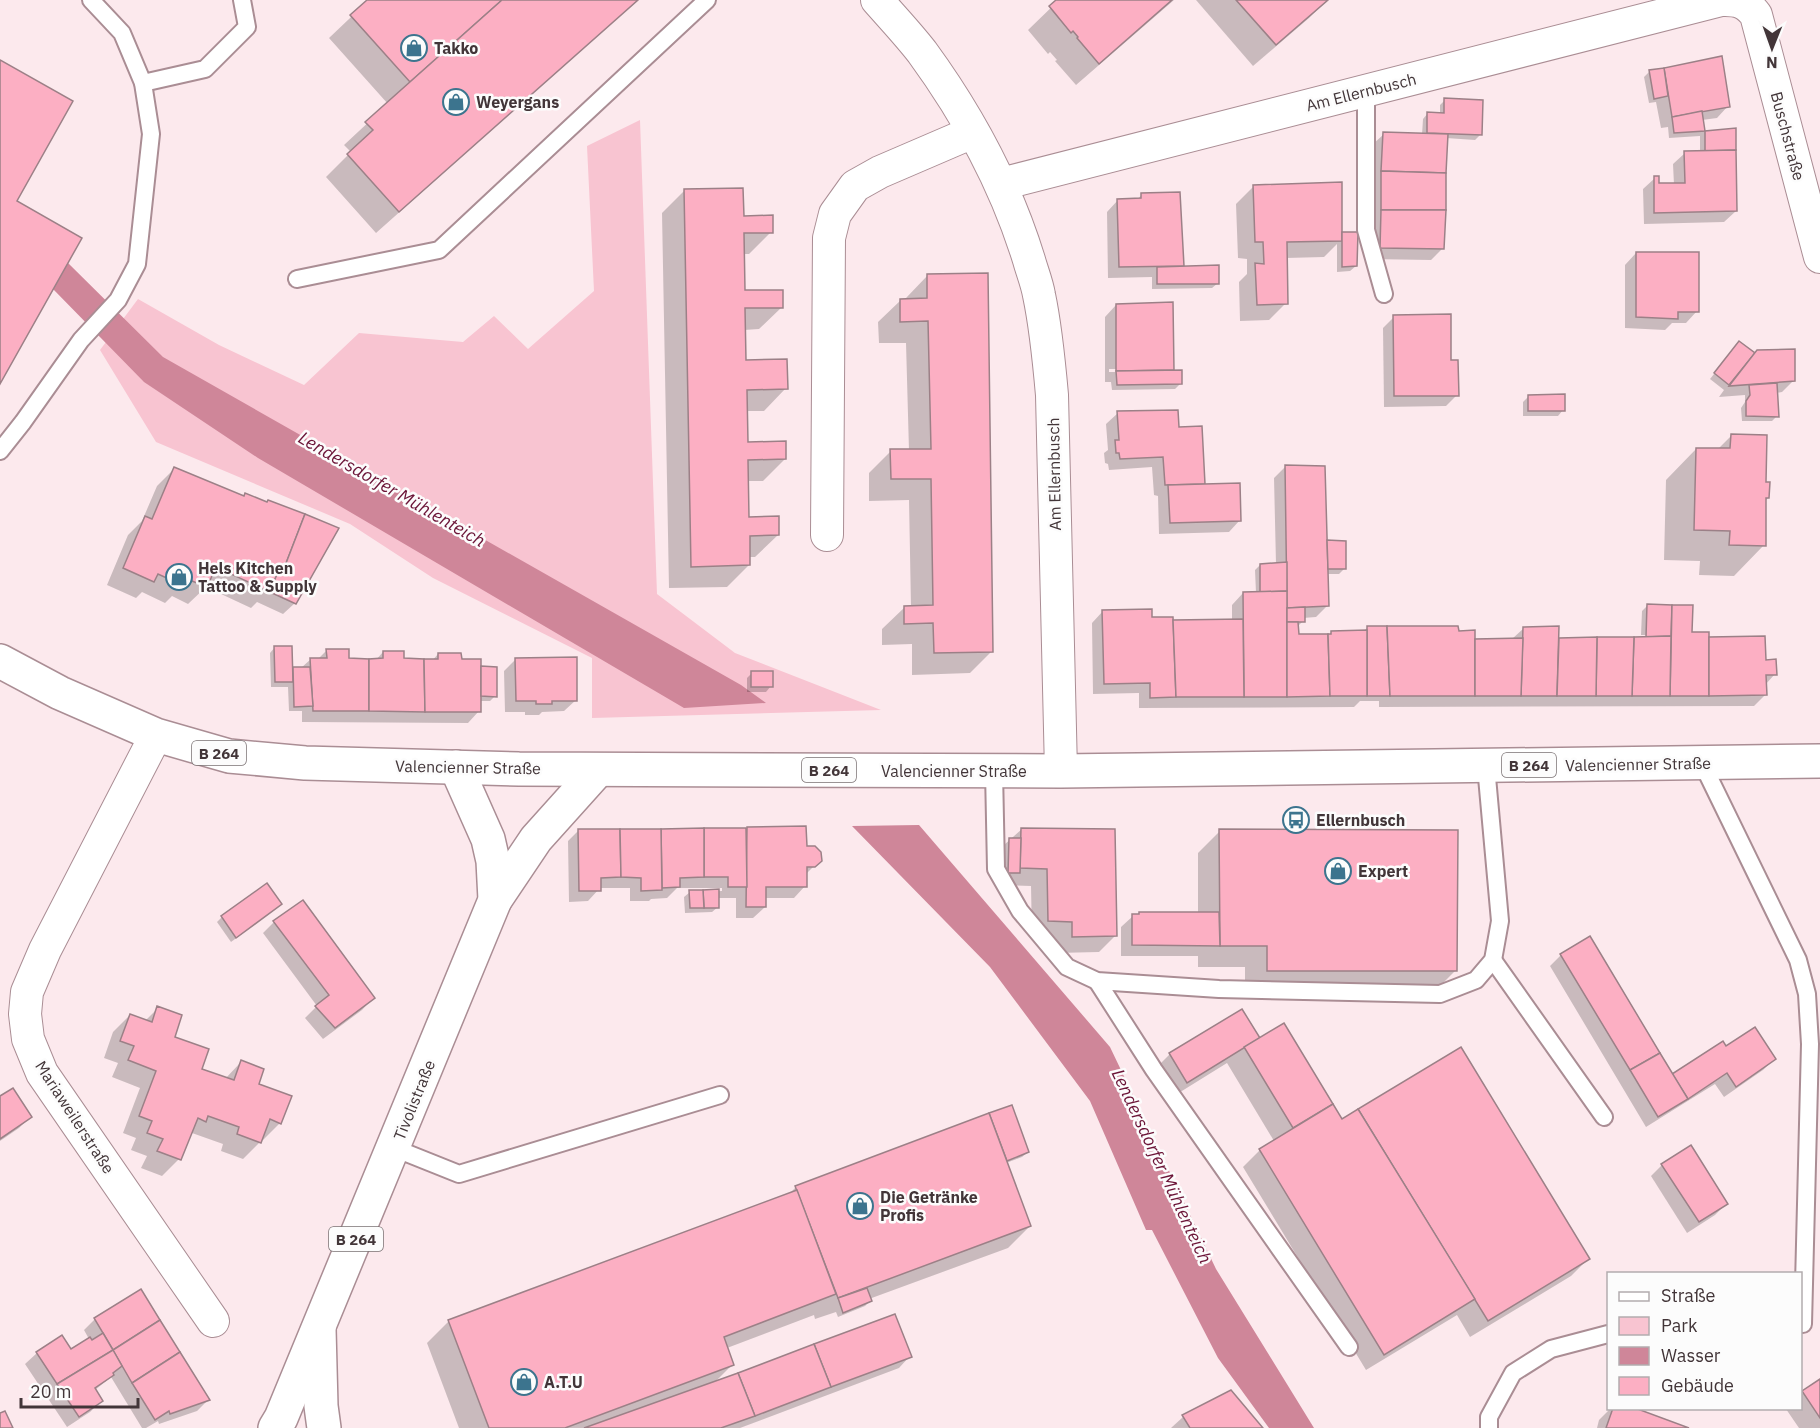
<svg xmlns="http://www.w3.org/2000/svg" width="1820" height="1428" viewBox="0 0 1820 1428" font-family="'IBM Plex Sans',sans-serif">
<rect width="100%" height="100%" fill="#fce9ed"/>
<polygon fill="#f8c4d1" points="640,120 657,594 735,653 881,710 592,718 592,658 433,578 350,524 156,442 100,350 138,299 219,345 304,385 359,333 463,342 494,316 528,349 594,291 587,146"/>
<g fill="#cf8699">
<polygon points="68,263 163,357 741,685 766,703 684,708 258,458 144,382 53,289"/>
<polygon points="919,825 1110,1047 1216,1269 1314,1428 1269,1428 1218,1358 1152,1230 1146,1230 1090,1101 990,967 852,826"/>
</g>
<g fill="#0003" fill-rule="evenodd">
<polygon points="369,0 638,0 376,233 326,177 351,152 344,145 388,104 329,38"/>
<polygon points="1059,0 1174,0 1076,85 1055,61 1057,60 1050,52 1048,54 1028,30"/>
<polygon points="1196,0 1327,0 1309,18 1253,66"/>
<polygon points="1721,58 1728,106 1717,118 1702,120 1704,132 1735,130 1736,211 1724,222 1644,224 1643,189 1655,178 1658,185 1674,185 1673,164 1685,153 1700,153 1700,136 1669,138 1668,127 1661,128 1656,102 1649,103 1644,77 1649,72"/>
<polygon points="1445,100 1481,134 1475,140 1446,138 1443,248 1431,260 1369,259 1372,145 1384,134 1422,135 1423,119 1428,113 1440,114 1440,105"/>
<polygon points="1253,187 1341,233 1356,266 1350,271 1337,272 1337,244 1324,257 1286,258 1286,303 1269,320 1240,321 1239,282 1247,274 1247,259 1238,258 1236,204"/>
<polygon points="684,191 771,232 749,254 743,254 744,292 782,307 759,329 744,330 745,361 786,388 764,411 746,411 746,444 785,459 763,481 747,481 748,519 778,535 755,557 749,557 749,565 727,587 669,588 662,213"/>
<polygon points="1142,195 1183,265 1180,268 1218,283 1212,288 1152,289 1152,277 1108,278 1107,212 1118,200 1136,200"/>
<polygon points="1636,253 1697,311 1686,323 1672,323 1665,330 1625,328 1625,265"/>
<polygon points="928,275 992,651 970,673 912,675 912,644 882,645 882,629 905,607 911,607 909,500 869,501 869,473 891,451 909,451 906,343 879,343 878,322 901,300 906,300 906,298"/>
<path d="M 1171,304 L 1173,372 L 1180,384 L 1175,389 L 1112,390 L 1111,382 L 1105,382 L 1105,317 L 1116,305 ZM 1109,369 L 1125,369 L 1125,372 L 1109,372 Z"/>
<polygon points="1394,317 1449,362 1457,395 1446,406 1384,407 1383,328"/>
<polygon points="1734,349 1754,355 1793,381 1782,392 1776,393 1777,416 1772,421 1742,421 1741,408 1745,402 1745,395 1719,397 1724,390 1710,379"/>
<polygon points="1529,396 1563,410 1558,416 1523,416 1523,402"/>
<polygon points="1118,413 1177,429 1204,486 1240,520 1229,532 1159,534 1158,496 1154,495 1152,467 1109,470 1108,464 1105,463 1104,453 1108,450 1106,424"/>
<polygon points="1731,436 1765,484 1768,498 1765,501 1764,545 1734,576 1699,575 1700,561 1664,560 1666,480 1696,449 1717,450"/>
<polygon points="1285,467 1326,544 1345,568 1339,574 1326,574 1327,606 1316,617 1303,618 1303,621 1298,626 1297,635 1329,635 1332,632 1363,632 1368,627 1457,632 1474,640 1512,639 1524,628 1557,639 1660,638 1660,635 1641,635 1642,611 1647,606 1691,607 1690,634 1707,639 1765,661 1775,674 1765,685 1765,695 1754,706 1379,707 1379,701 1360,701 1354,707 1139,708 1139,693 1093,694 1092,623 1103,611 1172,621 1232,621 1232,605 1243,593 1256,593 1255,570 1260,565 1276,564 1274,478"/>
<polygon points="174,469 243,497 295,603 283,614 257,602 251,608 206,587 188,604 172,596 165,603 142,592 136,598 107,585 128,535 142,521 157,486"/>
<polygon points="275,647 291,668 301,668 311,659 318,659 327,650 348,660 376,660 383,652 402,660 432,661 438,654 460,660 495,696 490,701 479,701 479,711 468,723 302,722 302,711 289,711 288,687 271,687 270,653"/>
<polygon points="516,659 576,700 564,711 542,712 539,715 525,715 525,712 505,712 504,671"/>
<polygon points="752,673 771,686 766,692 747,692 747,678"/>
<polygon points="747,828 805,848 820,860 805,875 805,886 794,898 765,898 765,907 753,918 736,918 736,898 717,898 718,907 712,912 685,913 684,897 690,892 722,891 722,888 677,888 667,898 651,899 649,901 630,901 630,888 600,888 588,901 569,902 568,841 579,830 746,830"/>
<polygon points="1022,829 1116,935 1099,952 1056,953 1056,938 1032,938 1031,886 1004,885 1003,878 1004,845"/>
<polygon points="1220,831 1455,971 1433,993 1245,993 1245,967 1198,967 1198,956 1121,956 1121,927 1133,916 1140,913 1198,913 1198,853"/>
<polygon points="275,909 231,942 217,922 222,917"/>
<polygon points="274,922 373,998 362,1010 323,1039 305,1018 317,1006 263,933"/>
<polygon points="1561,955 1672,1077 1726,1048 1774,1059 1763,1070 1724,1097 1715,1084 1646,1127 1550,966"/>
<polygon points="158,1008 173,1038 200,1070 225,1079 241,1062 280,1123 263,1140 261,1139 260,1142 243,1159 221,1151 223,1144 192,1133 179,1159 162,1176 141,1168 147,1156 131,1150 136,1138 123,1133 140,1088 112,1077 118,1063 104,1058 113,1032 130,1015 145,1021"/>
<polygon points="1242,1011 1260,1040 1284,1025 1341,1121 1588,1259 1571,1276 1470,1337 1457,1315 1366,1370 1243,1167 1260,1150 1274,1141 1227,1063 1169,1099 1153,1071 1170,1054"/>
<polygon points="0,1098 30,1117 19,1128 0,1141"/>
<polygon points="1011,1107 1028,1152 1022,1157 1006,1163 1030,1226 1008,1248 869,1299 870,1301 865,1306 838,1317 836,1312 815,1319 814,1315 727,1348 733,1364 714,1383 910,1356 899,1368 740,1428 459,1428 427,1343 449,1321 789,1194 796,1187"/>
<polygon points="1662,1165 1726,1204 1715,1215 1687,1233 1651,1176"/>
<polygon points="95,1319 208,1400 197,1411 159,1424 158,1421 146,1428 142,1428 111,1377 95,1390 101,1401 90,1412 67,1427 25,1364 37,1353 62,1337 70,1351 89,1339 84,1330"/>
<polygon points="1820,1381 1820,1428 1799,1428 1786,1409 1800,1408 1800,1395"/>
<polygon points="1230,1391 1261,1428 1171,1428 1183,1417"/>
<polygon points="1611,1408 1631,1408 1684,1428 1597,1428 1599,1420"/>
</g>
<g fill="#fcafc3" stroke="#9c8087" stroke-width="1.5">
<polygon points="367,0 502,0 410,82 350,15"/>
<polygon points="502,0 638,0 399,212 347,154 373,130 365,122"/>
<polygon points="1056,0 1172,0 1099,64 1077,38 1078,37 1073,31 1071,33 1049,6"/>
<polygon points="1236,0 1328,0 1276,45"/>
<polygon points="1722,56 1730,107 1672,117 1664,68"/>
<polygon points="0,60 73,101 17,201 82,238 0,384"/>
<polygon points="1664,68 1668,96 1654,99 1649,70"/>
<polygon points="1444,98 1483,100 1482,135 1427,133 1427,112 1444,113"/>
<polygon points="1702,111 1705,131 1674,133 1672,117"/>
<polygon points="1736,128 1736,150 1705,151 1705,131"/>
<polygon points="1383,132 1448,134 1446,173 1381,171"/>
<polygon points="1736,150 1737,211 1654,213 1654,176 1659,176 1659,183 1685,183 1684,151"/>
<polygon points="1381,171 1446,173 1446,210 1381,210"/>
<polygon points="1342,182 1342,241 1287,242 1288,304 1257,305 1255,263 1264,264 1263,242 1255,242 1253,185"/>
<polygon points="743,188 744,216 773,215 773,233 744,233 745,290 783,290 783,308 745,308 746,360 787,359 788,389 747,390 748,442 786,441 786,459 748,460 749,517 779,516 779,535 750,536 750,565 691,567 684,189"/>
<polygon points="1180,192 1184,266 1119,267 1117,199 1141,198 1141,193"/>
<polygon points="1381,210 1446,210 1444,249 1380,248"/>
<polygon points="1342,232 1358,232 1357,266 1342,267"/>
<polygon points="1636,252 1699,252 1699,312 1678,312 1678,319 1636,317"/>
<polygon points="1219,265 1219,284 1157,284 1157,267"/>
<polygon points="988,273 993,652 934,653 933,623 904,624 904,606 933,605 931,479 891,479 890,449 931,449 928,321 900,322 900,299 927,298 927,274"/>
<polygon points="1173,302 1174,370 1116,371 1116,304"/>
<polygon points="1451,314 1451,360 1458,360 1459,396 1394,396 1393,315"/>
<polygon points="1739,341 1755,353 1729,385 1714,373"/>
<polygon points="1795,349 1795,381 1729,386 1757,350"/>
<polygon points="1182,370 1182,384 1117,385 1116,371"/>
<polygon points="1777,383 1779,417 1746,416 1746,401 1750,395 1749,385"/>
<polygon points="1565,394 1565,411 1528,411 1528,395"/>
<polygon points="1178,410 1179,427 1202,426 1205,484 1165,485 1163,457 1120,459 1119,453 1116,453 1115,440 1119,440 1117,411"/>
<polygon points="1731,434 1767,435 1766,482 1770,482 1769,498 1766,498 1766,546 1729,545 1730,531 1694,530 1696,448 1730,448"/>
<polygon points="1285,465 1325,466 1329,606 1287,608"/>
<polygon points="174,467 244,496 245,493 267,502 268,500 305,514 283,571 279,569 270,592 216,567 207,587 187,579 184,586 158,574 154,582 123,568 145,516 152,519"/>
<polygon points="1240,483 1241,521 1170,523 1168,485"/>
<polygon points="305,514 339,528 296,604 270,592 279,569 283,571"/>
<polygon points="1327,540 1346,541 1346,569 1328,569"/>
<polygon points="1287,562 1287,591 1260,592 1260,564"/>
<polygon points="1287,591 1287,697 1244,697 1243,592"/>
<polygon points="1647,604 1672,605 1671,636 1646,637"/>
<polygon points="1672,605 1693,605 1692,632 1709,632 1709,696 1670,696"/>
<polygon points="1305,607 1305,622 1287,622 1287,608"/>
<polygon points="1152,609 1152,617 1173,617 1176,697 1150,698 1150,683 1104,684 1102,610"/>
<polygon points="1243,619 1244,697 1176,697 1173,620"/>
<polygon points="1287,622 1298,622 1299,634 1328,634 1330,696 1287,697"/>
<polygon points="1367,626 1387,626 1390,696 1367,696"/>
<polygon points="1387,626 1458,626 1459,631 1475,630 1475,696 1390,696"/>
<polygon points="1559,626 1557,696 1521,696 1523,627"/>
<polygon points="1367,630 1367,696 1330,696 1328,634 1331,634 1331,631"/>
<polygon points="1671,636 1670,696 1632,696 1634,637"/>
<polygon points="1765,636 1766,660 1776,659 1777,675 1766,675 1767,695 1709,696 1709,637"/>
<polygon points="1597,637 1634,637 1632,696 1596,696"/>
<polygon points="1597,637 1596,696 1557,696 1559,638"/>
<polygon points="1523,638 1521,696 1475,696 1475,639"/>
<polygon points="274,646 292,646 293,682 275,682"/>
<polygon points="326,649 349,649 349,658 369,659 369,711 313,711 310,658 327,658"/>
<polygon points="383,651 404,651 404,658 424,659 425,712 369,711 369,659 383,658"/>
<polygon points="438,653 461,653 462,659 481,659 481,712 425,712 424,659 438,659"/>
<polygon points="577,657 577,701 552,701 552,704 536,704 536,701 516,701 515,658"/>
<polygon points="481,666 497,667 497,697 481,696"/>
<polygon points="293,667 310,667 313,706 294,707"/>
<rect x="751" y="671" width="22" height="16"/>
<polygon points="806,826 807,846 815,846 821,852 822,861 815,867 807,867 807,887 766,887 766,907 746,907 747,827"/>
<polygon points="704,828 746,828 747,887 728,887 728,877 704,877"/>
<polygon points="704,828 704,877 680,878 680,887 662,888 661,829"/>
<polygon points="1021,828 1115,829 1117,936 1072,937 1072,922 1048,921 1047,869 1020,868"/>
<polygon points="578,829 620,829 621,877 601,878 601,891 579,891"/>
<polygon points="620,829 661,829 662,890 641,891 641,878 621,877"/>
<polygon points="1219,829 1458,830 1457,971 1267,971 1267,946 1220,946"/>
<polygon points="1009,838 1021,838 1020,873 1008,873"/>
<polygon points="267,883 282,904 236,938 221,916"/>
<polygon points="719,889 719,908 704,908 703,890"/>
<polygon points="689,890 703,890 704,908 690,908"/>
<polygon points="303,900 375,998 335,1028 315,1006 329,995 273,921"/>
<polygon points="1139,912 1219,912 1220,946 1132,945 1132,914 1139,914"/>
<polygon points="1590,936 1660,1053 1630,1070 1560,954"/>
<polygon points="157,1006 182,1015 175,1037 209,1049 202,1069 234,1080 241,1060 264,1069 259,1084 292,1096 281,1124 270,1119 261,1143 237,1134 239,1127 208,1116 206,1122 198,1118 181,1160 157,1151 163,1139 147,1133 152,1121 139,1116 156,1071 128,1060 134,1046 120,1041 130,1014 152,1022"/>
<polygon points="1242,1009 1260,1038 1187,1083 1169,1053"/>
<polygon points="1284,1023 1333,1104 1293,1128 1244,1047"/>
<polygon points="1755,1027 1776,1059 1736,1087 1727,1073 1688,1099 1672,1074 1723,1041 1726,1046"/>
<polygon points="1461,1047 1590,1259 1488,1321 1358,1109"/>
<polygon points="1660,1053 1688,1099 1658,1117 1630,1070"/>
<polygon points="13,1088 32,1117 0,1139 0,1096"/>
<polygon points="1333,1104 1342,1119 1358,1109 1475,1299 1384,1355 1259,1149"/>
<polygon points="1012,1105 1029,1152 1007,1161 989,1113"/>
<polygon points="989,1113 1031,1226 838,1298 795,1186"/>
<polygon points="1691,1145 1728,1204 1699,1222 1661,1164"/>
<polygon points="797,1190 836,1294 724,1337 734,1365 565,1428 489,1428 448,1320"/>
<polygon points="867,1288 872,1301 843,1313 838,1298"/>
<polygon points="141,1289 160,1320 113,1350 94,1318"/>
<polygon points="895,1314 912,1357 831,1387 814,1344"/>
<polygon points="160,1320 180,1352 132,1383 113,1350"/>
<polygon points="103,1333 113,1350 57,1384 36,1352 62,1335 71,1349 90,1337 92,1340"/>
<polygon points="814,1344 831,1387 755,1416 738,1373"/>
<polygon points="113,1350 122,1366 113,1373 114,1375 95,1388 103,1401 79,1417 57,1384"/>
<polygon points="180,1352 210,1400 170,1414 169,1411 155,1420 132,1383"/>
<polygon points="738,1373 755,1416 721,1428 584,1428"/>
<polygon points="1820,1379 1820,1418 1802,1391"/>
<polygon points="1231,1390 1263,1428 1190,1428 1182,1415"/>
<polygon points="1613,1408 1635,1408 1689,1428 1606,1428"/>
<polygon points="5,1411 13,1428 0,1428 0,1413"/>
</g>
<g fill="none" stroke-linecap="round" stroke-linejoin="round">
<defs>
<g id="service">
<polyline points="143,83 205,69 247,27 242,0"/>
<polyline points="1366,91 1366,230 1384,294"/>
<polyline points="297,279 439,250 707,0"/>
<polyline points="0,451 23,422 81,340 118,300 137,264 151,134 143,83 122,33 91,0"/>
<polyline points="1702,763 1798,960 1807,994 1810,1044 1803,1324"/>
<polyline points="994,771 996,869 1020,911 1067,967 1097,981 1219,989 1440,994 1476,980 1493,960 1500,921 1486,766"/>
<polyline points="1493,960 1604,1117"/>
<polyline points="1097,981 1154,1070 1349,1347"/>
<polyline points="394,1148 459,1174 720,1095"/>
<polyline points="1489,1428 1489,1417 1513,1373 1551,1349 1608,1334"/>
</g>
<g id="minor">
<path d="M 877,0 C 892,17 908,34 922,52 C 968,115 1006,185 1029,260 C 1032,271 1037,283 1039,295 C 1046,328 1049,361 1052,395 L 1061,771"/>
<path d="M 1725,0 C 1739,0 1747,3 1756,15 L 1820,257"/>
<polyline points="1001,184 1721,0"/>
<polyline points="827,535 829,238 835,214 855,186 880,172 973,132"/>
<polyline points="156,735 45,950 27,992 25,1014 28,1039 42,1073 213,1321"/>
</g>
<polyline id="secondary" points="319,1329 321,1406 324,1428"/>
<g id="primary">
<polyline points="0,661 60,693 156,735 229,756 305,763 519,769 1061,771 1820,761"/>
<polyline points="495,900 536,839 598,770"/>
<polyline points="275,1428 281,1418 495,900 493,861 488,839 456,767"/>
</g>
</defs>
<use href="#service" stroke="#aa8d94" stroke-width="20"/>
<use href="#minor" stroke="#aa8d94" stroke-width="34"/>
<use href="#secondary" stroke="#aa8d94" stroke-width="36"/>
<use href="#primary" stroke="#aa8d94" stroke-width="36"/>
<use href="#service" stroke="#fff" stroke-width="16"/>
<use href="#minor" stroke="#fff" stroke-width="32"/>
<use href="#secondary" stroke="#fff" stroke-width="33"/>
<use href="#primary" stroke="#fff" stroke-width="33"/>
</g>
<defs>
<symbol id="shop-ring" viewBox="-11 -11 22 22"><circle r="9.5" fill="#fcfcfc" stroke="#3c748e" stroke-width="1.5"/><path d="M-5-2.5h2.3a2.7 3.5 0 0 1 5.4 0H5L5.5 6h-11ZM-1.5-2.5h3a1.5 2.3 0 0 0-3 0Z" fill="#3c748e"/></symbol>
<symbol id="bus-ring" viewBox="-11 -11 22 22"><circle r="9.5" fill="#fcfcfc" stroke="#3c748e" stroke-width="1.5"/><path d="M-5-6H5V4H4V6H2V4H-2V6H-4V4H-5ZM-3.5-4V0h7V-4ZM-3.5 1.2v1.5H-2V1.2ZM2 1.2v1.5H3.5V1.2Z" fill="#3c748e"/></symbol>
</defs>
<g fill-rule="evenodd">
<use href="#shop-ring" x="399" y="33" width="30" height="30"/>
<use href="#shop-ring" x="441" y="87" width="30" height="30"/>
<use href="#shop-ring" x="164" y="562" width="30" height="30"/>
<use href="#bus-ring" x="1281" y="805" width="30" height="30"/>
<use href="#shop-ring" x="1323" y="856" width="30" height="30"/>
<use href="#shop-ring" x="845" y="1191" width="30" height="30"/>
<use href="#shop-ring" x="509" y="1367" width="30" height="30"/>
</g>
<g text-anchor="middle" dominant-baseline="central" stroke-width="5" stroke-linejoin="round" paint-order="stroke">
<g fill="#fcfcfc" stroke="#7a7173" stroke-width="1.5">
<rect x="192" y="741" width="54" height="24" rx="4.5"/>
<rect x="1502" y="753" width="54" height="24" rx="4.5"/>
<rect x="802" y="758" width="54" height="24" rx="4.5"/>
<rect x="329" y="1227" width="54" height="24" rx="4.5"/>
</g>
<g font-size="15" font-weight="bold" fill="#423538">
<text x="219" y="753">B 264</text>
<text x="1529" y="765">B 264</text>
<text x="829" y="770">B 264</text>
<text x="356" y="1239">B 264</text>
</g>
<g font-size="16" font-weight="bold" fill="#423538" stroke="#fcfcfc" text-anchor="start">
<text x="434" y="48">Takko</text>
<text x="476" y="102">Weyergans</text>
<text x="198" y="568">Hels Kitchen<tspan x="198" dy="18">Tattoo &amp; Supply</tspan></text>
<text x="1316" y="820">Ellernbusch</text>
<text x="1358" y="871">Expert</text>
<text x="880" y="1197">Die Getränke<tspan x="880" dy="18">Profis</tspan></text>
<text x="544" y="1382">A.T.U</text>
</g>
<g font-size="16" fill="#423538" stroke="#fcfcfc">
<text transform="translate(1361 92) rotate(-14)">Am Ellernbusch</text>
<text transform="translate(1788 136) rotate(75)">Buschstraße</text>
<text transform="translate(1054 474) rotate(-91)">Am Ellernbusch</text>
<text transform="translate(1638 764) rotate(-1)">Valencienner Straße</text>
<text transform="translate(468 767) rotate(1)">Valencienner Straße</text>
<text x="954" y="771">Valencienner Straße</text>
<text transform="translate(414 1100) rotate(-68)">Tivolistraße</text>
<text transform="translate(75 1117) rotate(57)">Mariaweilerstraße</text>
</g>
<g font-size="18" font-style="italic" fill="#6b1437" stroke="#fcfcfc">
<text transform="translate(392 489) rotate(30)">Lendersdorfer Mühlenteich</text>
<text transform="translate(1162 1166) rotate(65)">Lendersdorfer Mühlenteich</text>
</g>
</g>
<rect x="1607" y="1272" width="195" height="138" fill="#fcfcfc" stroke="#b2acae" stroke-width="1.5"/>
<rect x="1619" y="1292" width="30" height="9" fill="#ffffff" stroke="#b2acae" stroke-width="1.5"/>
<text x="1661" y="1302" font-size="18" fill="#423538">Straße</text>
<rect x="1619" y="1317" width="30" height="18" fill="#f8c4d1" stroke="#b2acae" stroke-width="1.5"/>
<text x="1661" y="1332" font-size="18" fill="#423538">Park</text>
<rect x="1619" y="1347" width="30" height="18" fill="#cf8699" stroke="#b2acae" stroke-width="1.5"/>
<text x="1661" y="1362" font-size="18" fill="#423538">Wasser</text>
<rect x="1619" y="1377" width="30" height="18" fill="#fcafc3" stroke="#b2acae" stroke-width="1.5"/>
<text x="1661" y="1392" font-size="18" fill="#423538">Gebäude</text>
<g transform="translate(1772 48) rotate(181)" stroke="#fcfcfc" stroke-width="4.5" paint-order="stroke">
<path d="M0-4.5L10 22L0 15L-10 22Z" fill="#423538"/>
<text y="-9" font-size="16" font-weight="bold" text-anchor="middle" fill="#423538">N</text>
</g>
<path d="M21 1398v9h117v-9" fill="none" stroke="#423538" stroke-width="3"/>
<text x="30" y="1398" font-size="18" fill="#423538" stroke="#fcfcfc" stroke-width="4.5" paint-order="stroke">20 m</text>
</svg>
